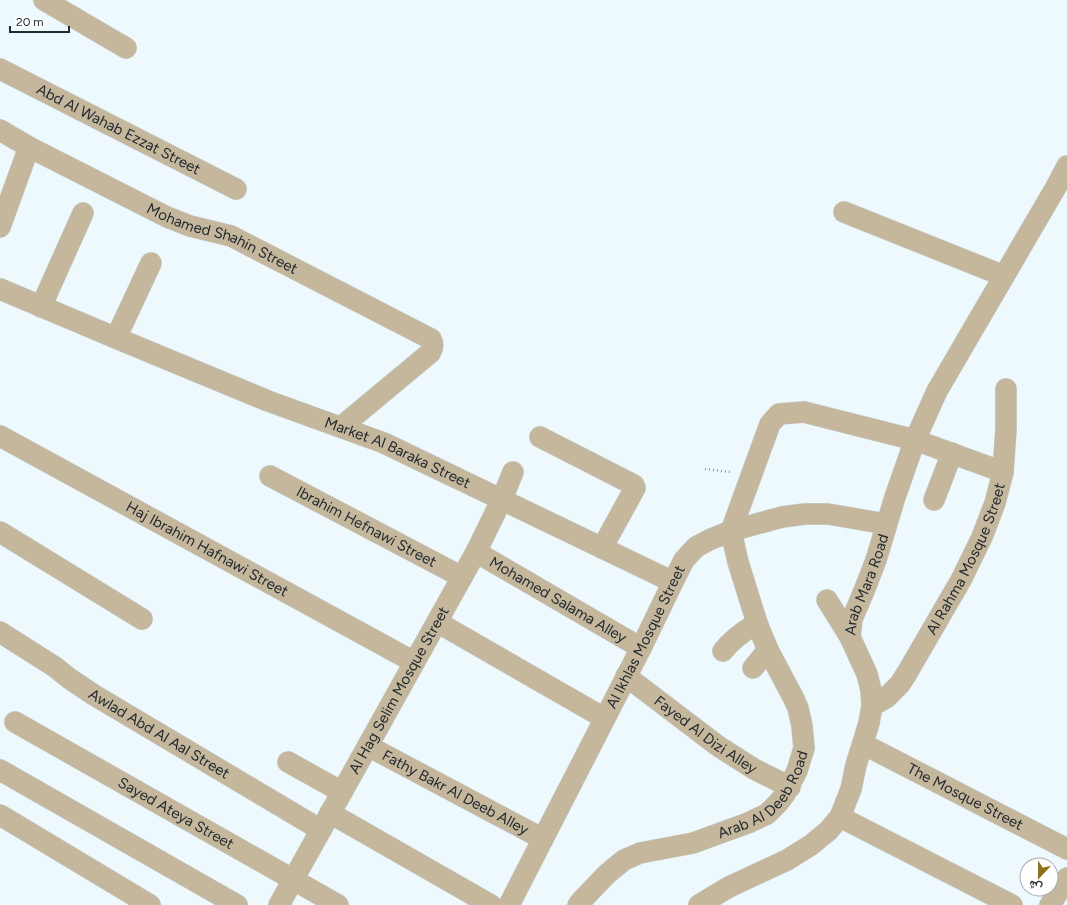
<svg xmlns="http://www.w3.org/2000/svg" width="1067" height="905" viewBox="0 0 1067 905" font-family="Figtree,Vazirmatn,sans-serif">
<rect width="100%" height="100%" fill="#eef9fe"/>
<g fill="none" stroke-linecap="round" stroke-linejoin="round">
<defs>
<g id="minor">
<polyline points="44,0 126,48"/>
<path id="s1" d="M 0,69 L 236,189"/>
<path id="s2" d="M 0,130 L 29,147 L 167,217 L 190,226 L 231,236 L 431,339 C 434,344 433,348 430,353 L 341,427"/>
<polyline points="844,212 1004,276"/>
<polyline points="0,227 29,147"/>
<path id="s3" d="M 0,289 L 116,338 L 268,401 L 384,443 L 673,582"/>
<polyline points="41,307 83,213"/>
<polyline points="116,338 151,263"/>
<path id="s4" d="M 0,436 L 414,662"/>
<polyline points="540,437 634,485 635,488 602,548"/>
<path id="s5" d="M 270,476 L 462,577"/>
<polyline points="934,500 952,453"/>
<polyline points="0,532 142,619"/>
<path id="s6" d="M 476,552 L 641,648"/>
<polyline points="827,600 850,637"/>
<polyline points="437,622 604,718"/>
<path id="s7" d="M 0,632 L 55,667 L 70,679 L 94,695 L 321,830"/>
<path d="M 723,651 C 732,639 744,631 757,623"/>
<polyline points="753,668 768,650"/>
<path id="s8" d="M 626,676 L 718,746 L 754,769 L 790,787"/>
<path id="s9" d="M 872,706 L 886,698 L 900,684 L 907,673 L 961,580 L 982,537 L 995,503 L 1003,472 L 1006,429 L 1006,389"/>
<path id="s10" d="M 15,722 L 338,905"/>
<path id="s11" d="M 863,744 L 1067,849"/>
<path id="s12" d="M 368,746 L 543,839"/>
<polyline points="288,762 342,792"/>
<polyline points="0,770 237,905"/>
<polyline points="330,813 491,905"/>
<polyline points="0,815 150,905"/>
<polyline points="840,817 1012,905"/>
<path id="s13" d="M 279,905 L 476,552 L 502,499 L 513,472"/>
<path id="s14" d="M 509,905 L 641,648 L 673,582 L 684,560 L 696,547 L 709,540 L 731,531 L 782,517 L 805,514 L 828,514 L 886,524"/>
<path id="s15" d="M 578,905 L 583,899 L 607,874 L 624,860 L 640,853 L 693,843 L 748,823 L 767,814 L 779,802 L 785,794 L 797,771 L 804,748 L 802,726 L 798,708 L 793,697 L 768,650 L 757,623 L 738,562 L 731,531 L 770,424 L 779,414 L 804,412 L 915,440 L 1003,472"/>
<path id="s16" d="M 699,905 L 729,887 L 787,860 L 811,845 L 828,831 L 840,817 L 851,789 L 856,765 L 869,723 L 872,706 L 871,690 L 867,674 L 850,637 L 852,619 L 864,591 L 876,560 L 895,497 L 915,440 L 937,391 L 1056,187 L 1067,166"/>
<polyline points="1050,905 1067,878"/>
</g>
</defs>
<use href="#minor" stroke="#c9d4d9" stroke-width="22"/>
<polyline stroke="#919ba0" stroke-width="2.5" stroke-dasharray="1 3" stroke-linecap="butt" points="705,469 730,472"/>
<use href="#minor" stroke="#c5b79c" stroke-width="21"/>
</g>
<g text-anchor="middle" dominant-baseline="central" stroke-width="4" stroke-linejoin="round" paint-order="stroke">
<g font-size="15" fill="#212b30" stroke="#fff">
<text stroke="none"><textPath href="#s1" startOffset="133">Abd Al Wahab Ezzat Street</textPath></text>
<text stroke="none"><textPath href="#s2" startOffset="248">Mohamed Shahin Street</textPath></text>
<text stroke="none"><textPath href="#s3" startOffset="430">Market Al Baraka Street</textPath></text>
<text stroke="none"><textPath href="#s5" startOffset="109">Ibrahim Hefnawi Street</textPath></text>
<text stroke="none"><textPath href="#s4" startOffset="236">Haj Ibrahim Hafnawi Street</textPath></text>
<text stroke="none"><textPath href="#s9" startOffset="178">Al Rahma Mosque Street</textPath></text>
<text stroke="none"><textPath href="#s16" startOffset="412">Arab Mara Road</textPath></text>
<text stroke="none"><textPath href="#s6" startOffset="95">Mohamed Salama Alley</textPath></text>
<text stroke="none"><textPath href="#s14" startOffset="301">Al Ikhlas Mosque Street</textPath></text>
<text stroke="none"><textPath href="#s13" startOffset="246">Al Hag Selim Mosque Street</textPath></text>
<text stroke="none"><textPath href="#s7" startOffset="189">Awlad Abd Al Aal Street</textPath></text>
<text stroke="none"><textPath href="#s8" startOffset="99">Fayed Al Dizi Alley</textPath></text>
<text stroke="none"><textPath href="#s15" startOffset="226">Arab Al Deeb Road</textPath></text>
<text stroke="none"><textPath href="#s12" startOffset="99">Fathy Bakr Al Deeb Alley</textPath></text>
<text stroke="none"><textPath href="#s11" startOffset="115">The Mosque Street</textPath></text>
<text stroke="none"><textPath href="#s10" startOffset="185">Sayed Ateya Street</textPath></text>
</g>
</g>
<g transform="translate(1039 877) rotate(202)"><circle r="19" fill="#ffffff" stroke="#a6aaac"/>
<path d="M0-3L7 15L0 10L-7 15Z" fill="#926f16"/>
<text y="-6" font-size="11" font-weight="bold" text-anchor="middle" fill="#212b30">ش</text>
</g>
<path d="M10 26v6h59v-6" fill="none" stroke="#212b30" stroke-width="2"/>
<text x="16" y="26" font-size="12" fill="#212b30" stroke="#ffffff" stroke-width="3" paint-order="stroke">20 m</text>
</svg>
